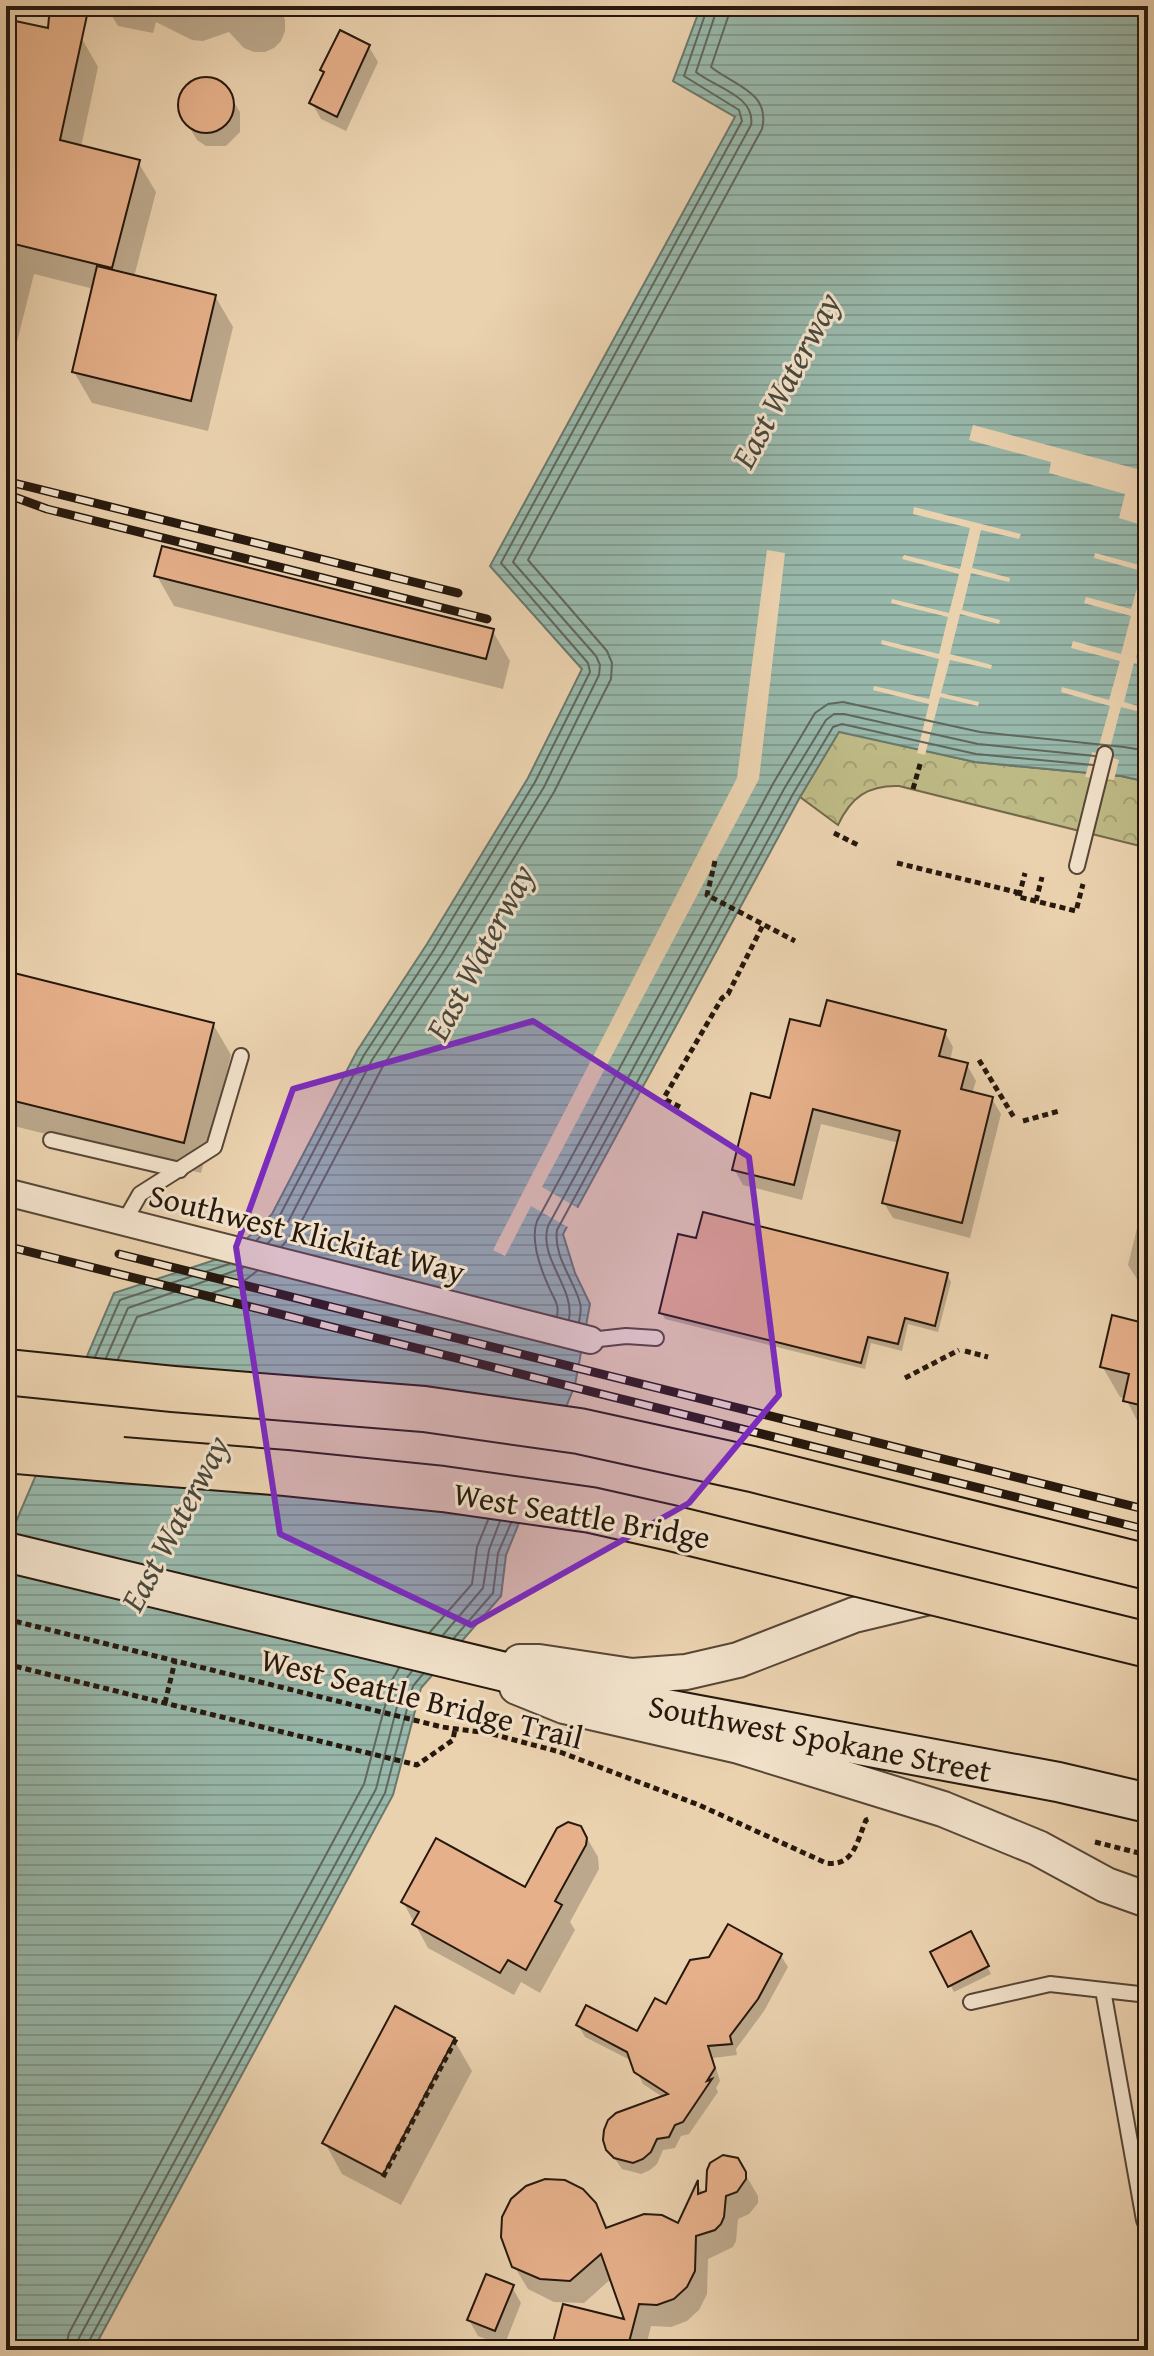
<svg xmlns="http://www.w3.org/2000/svg" width="1154" height="2356" viewBox="0 0 1154 2356" font-family="'Gentium Book Plus',serif">
<defs>
<pattern id="park-crowns" width="20" height="18" patternUnits="userSpaceOnUse" patternTransform="scale(2)"><rect width="20" height="18" fill="#beba86"/><path d="M2 6a3 3 0 1 1 6 0M12 15a3 3 0 1 1 6 0" fill="none" stroke="#a39f72"/></pattern>
<pattern id="water-rules" width="6" height="5" patternUnits="userSpaceOnUse" patternTransform="scale(2)"><rect width="6" height="5" fill="#98b8ab"/><path d="M0 2.5h6" fill="none" stroke="#839d92"/></pattern>
</defs>
<rect width="100%" height="100%" fill="#ebd2af"/>
<filter id="stains"><feTurbulence type="fractalNoise" baseFrequency=".0025" numOctaves="4"/><feColorMatrix values="0 0 0 0 .2 0 0 0 0 .09 0 0 0 0 .02 0 0 0 .5 -.17"/></filter>
<radialGradient id="worn" r=".72"><stop offset=".6" stop-color="#630" stop-opacity="0"/><stop offset="1" stop-color="#630" stop-opacity=".3"/></radialGradient>
<path fill="url(#park-crowns)" stroke="#72694a" stroke-width="2" d="M 839,731 L 975,762 L 1121,776 L 1148,782 L 1148,848 L 899,786 C 868,785 851,797 838,825 L 800,797 Z"/>
<polygon fill="url(#water-rules)" stroke="#6a786c" stroke-width="2" points="701,6 1148,6 1148,782 1121,776 975,762 839,732 800,797 563,1234 575,1273 590,1304 575,1385 506,1555 501,1596 421,1688 393,1795 93,2350 6,2350 6,1545 114,1293 230,1255 272,1214 357,1051 427,944 528,778 582,669 490,566 735,117 673,81"/>
<g fill="#ebd2af">
<polygon points="973,425 1148,472 1148,527 1119,518 1125,494 1049,473 1051,462 969,440"/>
<polygon points="914,507 1021,534 1019,539 981,530 972,568 1010,578 1009,582 971,573 962,610 1000,620 999,624 960,614 950,654 992,665 991,669 950,660 941,693 979,702 978,706 940,697 925,755 917,753 929,704 873,690 874,686 929,699 939,659 881,644 882,640 939,654 948,617 891,603 892,599 949,613 959,574 902,559 904,555 960,569 970,528 913,514"/>
<polygon points="1148,548 1148,620 1146,620 1136,658 1148,661 1148,666 1134,663 1124,702 1148,709 1148,714 1121,707 1108,756 1119,760 1114,780 1085,777 1092,752 1097,753 1110,706 1061,692 1062,687 1109,700 1120,661 1071,648 1073,641 1121,654 1131,616 1084,603 1086,597 1131,609 1142,571 1094,558 1095,553 1143,566"/>
<polygon points="767,550 785,553 759,779 542,1187 581,1210 571,1229 531,1206 505,1256 493,1250 737,778"/>
</g>
<g fill="#0003">
<polygon points="106,6 279,6 285,20 285,31 281,41 274,48 265,52 254,52 244,48 229,32 203,41 192,40 156,22 153,33 118,26"/>
<polygon points="6,21 81,37 98,67 81,147 138,162 156,192 134,277 215,296 233,327 208,431 92,403 74,372 94,289 34,274 17,342 6,339"/>
<polygon points="369,47 378,62 346,131 321,119 312,103 325,75 322,70"/>
<polygon points="206,79 224,87 240,112 240,132 226,146 206,146 197,140 182,115 182,95 196,81"/>
<polygon points="157,576 492,630 510,661 503,689 174,606"/>
<polygon points="6,973 213,1024 231,1055 201,1173 6,1124"/>
<polygon points="822,1029 944,1031 953,1047 950,1061 967,1065 976,1081 972,1094 992,1099 1001,1114 970,1238 893,1218 884,1203 899,1143 821,1124 802,1200 743,1185 734,1169 771,1100"/>
<polygon points="1148,1184 1148,1296 1128,1265"/>
<polygon points="947,1274 951,1282 938,1332 908,1324 902,1351 871,1343 865,1369 665,1319 661,1312"/>
<polygon points="1148,1326 1148,1433 1143,1432 1126,1399 1120,1397 1102,1366"/>
<polygon points="584,1833 598,1857 599,1869 570,1922 575,1930 540,1993 521,1982 514,1995 428,1948 403,1902 525,1889"/>
<polygon points="970,1934 991,1974 954,1992 933,1953"/>
<polygon points="781,1956 788,1967 764,2011 736,2049 737,2055 713,2058 720,2081 716,2088 718,2092 689,2134 681,2136 675,2148 663,2150 657,2164 650,2170 641,2174 622,2169 608,2149 664,2098 643,2084 632,2061 585,2037 578,2025 638,2033 667,2007"/>
<polygon points="454,2040 472,2071 401,2205 342,2174 325,2143"/>
<polygon points="737,2160 758,2196 758,2203 749,2214 738,2219 736,2241 733,2247 708,2259 707,2294 699,2310 687,2321 671,2327 651,2326 645,2350 553,2350 627,2322 612,2278 584,2303 554,2302 528,2289 514,2266 595,2204 609,2229 679,2226 698,2185 703,2194"/>
<polygon points="512,2287 521,2303 504,2346 478,2336 469,2320"/>
</g>
<g fill="none" stroke-linecap="round" stroke-linejoin="round">
<g stroke="#5f685c" stroke-width="2">
<polyline points="257,1240 279,1217 364,1055 434,949 535,782 590,672 588,663 501,563 742,121 739,110 684,76 708,6"/>
<path d="M 268,1243 L 288,1222 L 372,1060 L 442,954 L 544,787 L 599,675 L 600,665 L 596,656 L 513,562 L 751,125 C 756,96 714,87 696,72 L 718,6"/>
<path d="M 282,1246 L 298,1228 L 383,1066 L 452,960 L 554,792 L 611,679 L 612,663 L 607,651 L 528,560 L 762,129 C 771,92 733,85 711,67 L 728,17 L 730,6"/>
<path d="M 557,1316 C 560,1304 552,1296 548,1285 C 540,1267 530,1240 537,1221 L 774,782 L 815,713 L 828,704 L 843,702 L 980,732 L 1124,747 L 1148,751"/>
<path d="M 569,1319 C 575,1288 538,1258 548,1226 L 784,789 L 826,720 L 834,714 L 844,714 L 978,744 L 1095,756"/>
<path d="M 579,1322 C 580,1315 582,1309 580,1303 C 574,1280 553,1256 557,1230 L 793,794 L 833,727 L 842,724 L 976,754 L 1093,765"/>
<polyline points="95,1357 120,1300 229,1264"/>
<polyline points="106,1358 128,1308 243,1268"/>
<polyline points="118,1359 137,1317 240,1284 257,1271"/>
<polyline points="430,1632 472,1584 477,1547 488,1520"/>
<polyline points="443,1635 483,1588 489,1550 500,1521"/>
<polyline points="454,1638 493,1593 498,1553 511,1523"/>
<polyline points="65,2350 69,2333 364,1784 392,1680 399,1668"/>
<polyline points="77,2350 79,2338 376,1789 403,1683 412,1671"/>
<polyline points="87,2350 88,2343 385,1793 413,1686 423,1674"/>
</g>
</g>
<g fill="#e6b08a" stroke="#26180d" stroke-width="2">
<polygon points="50,6 89,6 60,140 140,160 112,268 6,242 6,19 48,28"/>
<polygon points="340,30 370,45 337,117 309,103 324,72 320,70"/>
<circle cx="206" cy="105" r="28"/>
<polygon points="97,266 216,295 191,401 72,372"/>
<polygon points="162,546 494,629 486,659 154,576"/>
<polygon points="6,971 214,1023 184,1143 6,1099"/>
<polygon points="827,1000 946,1030 939,1056 968,1063 961,1089 993,1097 962,1223 882,1203 900,1131 813,1109 794,1185 732,1170 751,1093 770,1098 790,1019 820,1026"/>
<polygon points="703,1212 948,1273 935,1326 905,1318 898,1344 868,1337 861,1363 659,1313 678,1234 696,1238"/>
<polygon points="1112,1315 1148,1324 1148,1407 1123,1401 1129,1374 1100,1367"/>
<polygon points="568,1822 581,1826 587,1838 586,1845 555,1901 562,1905 526,1970 508,1960 500,1973 412,1924 419,1912 401,1902 436,1838 525,1887 557,1828"/>
<polygon points="728,1924 782,1954 758,1999 730,2036 732,2044 708,2046 715,2068 707,2081 712,2079 683,2122 675,2125 669,2137 657,2139 651,2152 643,2159 633,2163 614,2158 606,2150 603,2140 604,2130 608,2120 616,2113 668,2094 634,2072 627,2052 576,2025 586,2005 637,2031 655,1998 666,2004 690,1960 709,1957"/>
<polygon points="971,1931 989,1966 948,1987 930,1952"/>
<polygon points="395,2006 455,2038 383,2175 322,2143"/>
<polygon points="723,2155 738,2158 746,2172 746,2179 737,2192 726,2196 724,2217 721,2224 715,2230 696,2236 695,2271 687,2287 674,2299 657,2305 639,2304 627,2350 551,2350 563,2304 624,2319 601,2254 570,2281 540,2279 512,2267 501,2237 502,2217 511,2199 526,2186 545,2179 565,2180 583,2189 596,2203 606,2228 644,2214 662,2215 678,2223 698,2180 698,2194 706,2191 707,2170 710,2163"/>
<polygon points="486,2274 514,2285 495,2331 467,2320"/>
</g>
<g fill="none" stroke-linecap="round" stroke-linejoin="round">
<defs>
<g id="service">
<polyline points="1077,866 1105,754"/>
<polyline points="51,1140 180,1170"/>
<polyline points="124,1222 140,1194 214,1147 241,1056"/>
<polyline points="590,1340 626,1336 656,1338"/>
<polyline points="1103,1990 1144,2220 1148,2230"/>
<polyline points="971,2002 1050,1984 1148,1995"/>
</g>
<polyline id="minor" points="6,1192 590,1340"/>
<g id="tertiary">
<polyline points="520,1662 539,1662 632,1676 686,1672 738,1660 854,1615 938,1595"/>
<polyline points="517,1687 564,1706 739,1746 943,1809 1038,1848 1106,1885 1148,1900"/>
</g>
<polyline id="secondary" points="6,1552 634,1703 1058,1782 1148,1803"/>
<g id="motorway">
<polyline points="6,1408 320,1436 557,1464 741,1501 1148,1603"/>
<polyline points="6,1450 122,1460"/>
</g>
</defs>
<use href="#service" stroke="#574636" stroke-width="18"/>
<use href="#minor" stroke="#574636" stroke-width="30"/>
<use href="#tertiary" stroke="#574636" stroke-width="38"/>
<use href="#secondary" stroke="#26180d" stroke-width="42"/>
<use href="#motorway" stroke="#26180d" stroke-width="48"/>
<g stroke="#26180d" stroke-width="5" stroke-dasharray="6 4" stroke-linecap="butt">
<polyline points="913,789 921,761"/>
<polyline points="834,833 858,845"/>
<polyline points="715,861 707,895 795,941"/>
<polyline points="897,863 1016,892 1019,897 1076,911 1083,884"/>
<polyline points="1019,896 1025,873"/>
<polyline points="1036,901 1042,877"/>
<polyline points="979,1060 1015,1119"/>
<polyline points="680,1107 666,1100 665,1096 722,998 728,994 763,925"/>
<polyline points="1023,1121 1059,1111"/>
<polyline points="965,1351 988,1357"/>
<polyline points="905,1378 959,1350"/>
<path d="M 6,1619 L 442,1727 L 488,1733 L 560,1752 L 699,1805 L 826,1863 C 854,1867 857,1841 866,1820 L 871,1818"/>
<polyline points="6,1664 417,1765 453,1740 455,1729"/>
<polyline points="165,1703 175,1661"/>
<polyline points="1095,1842 1139,1853 1148,1859"/>
<polyline points="1139,1853 1148,1832"/>
<polyline points="383,2177 456,2039"/>
</g>
<use href="#service" stroke="#f2e2cb" stroke-width="14"/>
<use href="#minor" stroke="#f2e2cb" stroke-width="26"/>
<use href="#tertiary" stroke="#f2e2cb" stroke-width="34"/>
<use href="#secondary" stroke="#f2e2cb" stroke-width="38"/>
<use href="#motorway" stroke="#ebd2af" stroke-width="44"/>
<defs>
<g id="rail">
<polyline points="6,481 458,593"/>
<polyline points="6,494 47,509 487,619"/>
<polyline points="6,1246 1148,1530"/>
<polyline points="119,1254 1148,1510"/>
</g>
</defs>
<use href="#rail" stroke="#26180d" stroke-width="9"/>
<use href="#rail" stroke="#f2e2cb" stroke-width="6" stroke-dasharray="18" stroke-linecap="butt"/>
<defs>
<g id="motorway-bridge">
<polyline points="6,1372 173,1389 424,1409 579,1431 752,1469 1148,1567"/>
<polyline points="122,1460 286,1473 443,1489 591,1510 671,1528 1148,1645"/>
</g>
</defs>
<use href="#motorway-bridge" stroke="#26180d" stroke-width="48" stroke-linecap="butt"/>
<use href="#motorway-bridge" stroke="#ebd2af" stroke-width="44"/>
</g>
<path fill="#7b2cbf" fill-opacity="0.2" stroke="#7b2cbf" stroke-width="6" stroke-linejoin="round" d="M 533,1021 L 749,1157 L 779,1395 L 689,1503 L 471,1625 L 280,1534 L 236,1247 L 293,1089 Z"/>
<g text-anchor="middle" dominant-baseline="central" stroke-width="6" stroke-linejoin="round" paint-order="stroke">
<g font-size="32" fill="#26180d" stroke="#f2e2cb">
<text transform="translate(307 1233) rotate(14)">Southwest Klickitat Way</text>
<text transform="translate(582 1515) rotate(10)">West Seattle Bridge</text>
<text transform="translate(422 1698) rotate(14)">West Seattle Bridge Trail</text>
<text transform="translate(820 1738) rotate(11)">Southwest Spokane Street</text>
</g>
<g font-size="34" font-style="italic" fill="#48483c" stroke="#f2e2cb">
<text transform="translate(785 380) rotate(-62)">East Waterway</text>
<text transform="translate(479 952) rotate(-62)">East Waterway</text>
<text transform="translate(174 1523) rotate(-62)">East Waterway</text>
</g>
</g>
<rect width="1154" height="2356" fill="none" stroke="#ebd2af" stroke-width="32"/>
<rect x="8" y="8" width="1138" height="2340" fill="none" stroke="#26180d" stroke-width="4"/>
<rect x="16" y="16" width="1122" height="2324" fill="none" stroke="#26180d" stroke-width="2"/>
<rect width="100%" height="100%" filter="url(#stains)"/>
<rect width="100%" height="100%" fill="url(#worn)"/>
</svg>
